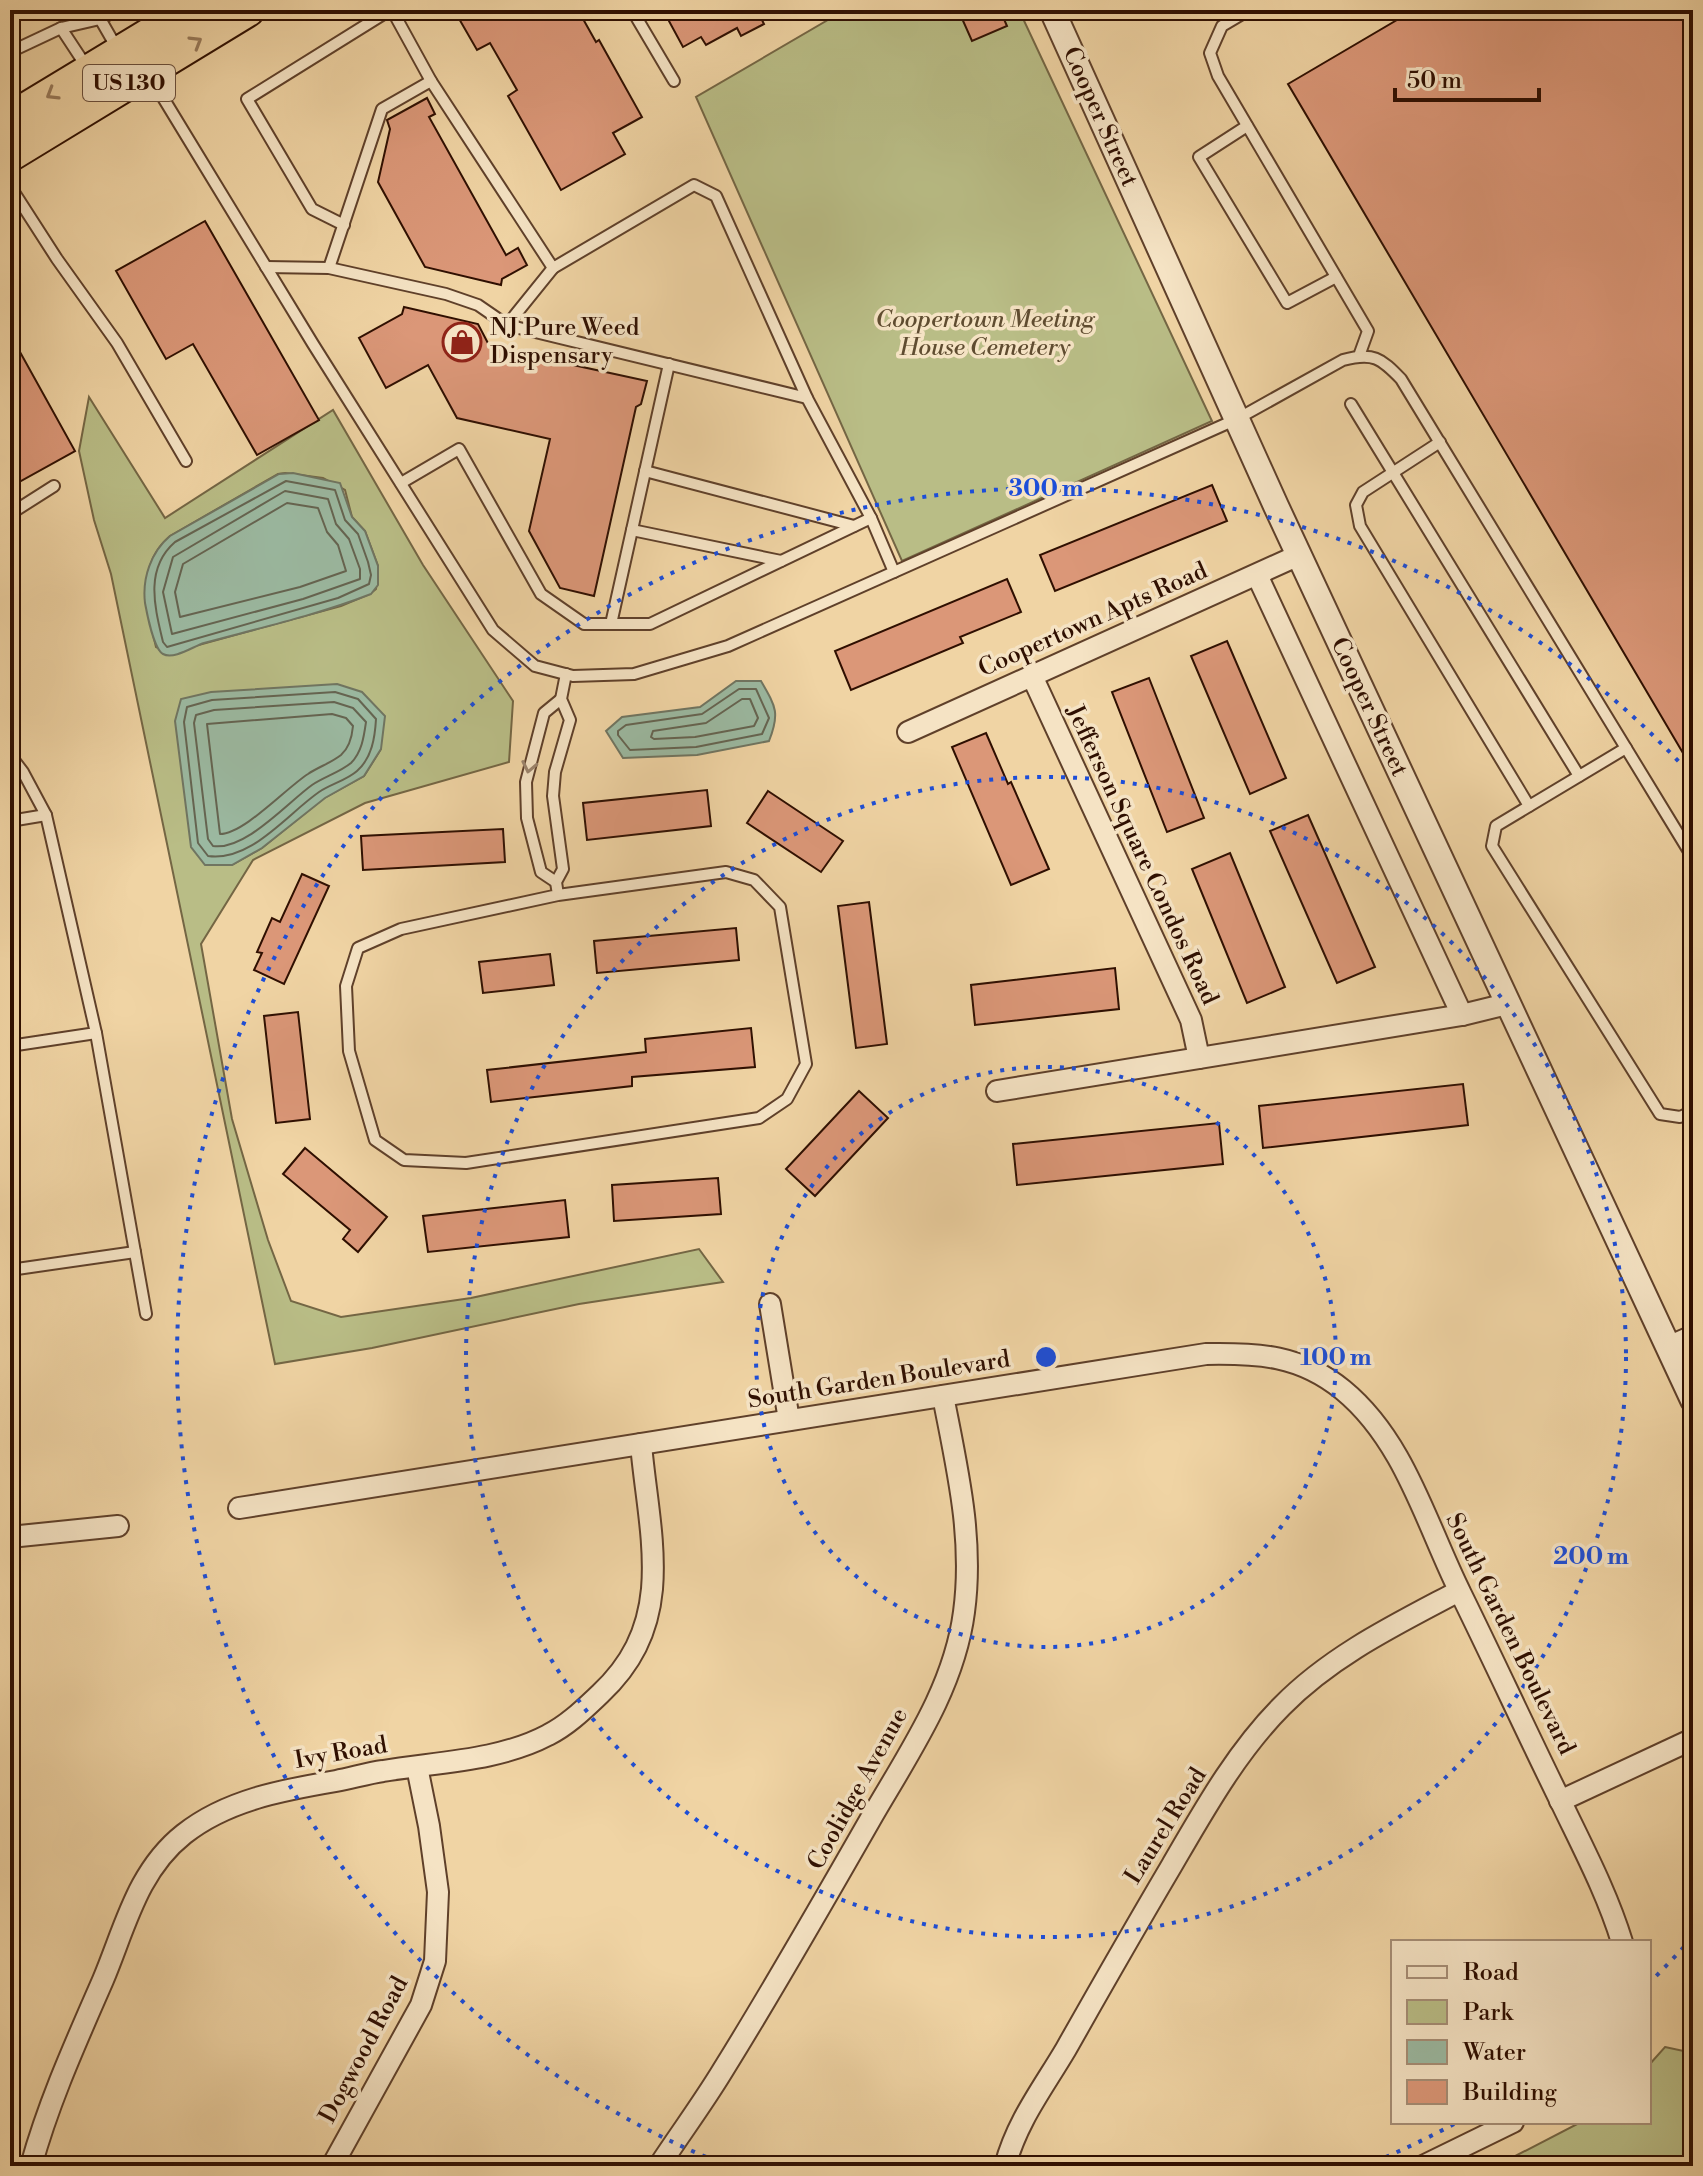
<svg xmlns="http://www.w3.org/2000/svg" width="1703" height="2176" viewBox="0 0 1703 2176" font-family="'Libre Bodoni',serif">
<rect width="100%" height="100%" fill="#f0d4a4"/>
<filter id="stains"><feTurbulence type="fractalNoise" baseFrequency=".0025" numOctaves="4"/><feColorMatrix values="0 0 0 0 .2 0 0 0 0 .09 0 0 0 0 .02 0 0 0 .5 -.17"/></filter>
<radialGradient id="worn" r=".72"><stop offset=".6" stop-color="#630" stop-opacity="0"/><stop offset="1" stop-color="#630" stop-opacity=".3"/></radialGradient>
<g fill="#b9bd86" stroke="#746644" stroke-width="2" fill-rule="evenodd">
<polygon points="845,10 1019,10 1212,421 902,561 696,97"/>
<path d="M 89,397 L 165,518 L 333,410 L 423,565 L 513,701 L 509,762 L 365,803 L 253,860 L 201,944 L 232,1119 L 268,1240 L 291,1301 L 341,1317 L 471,1298 L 699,1249 L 723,1282 L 579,1304 L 372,1348 L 275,1364 L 111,574 L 94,520 L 79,451 ZM 285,473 L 323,478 L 345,490 L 352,517 L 365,531 L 378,566 L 376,589 L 370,594 L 341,606 L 195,646 L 173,655 L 156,647 C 147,609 135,566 170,536 L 278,474 ZM 381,749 L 364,776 L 324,798 L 262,848 L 232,865 Z"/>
<polygon points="1665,2047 1693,2053 1693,2166 1496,2166 1581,2122 1649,2122 1649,2065"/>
</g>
<g fill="#9bb9a1" stroke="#707561" stroke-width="2">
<path d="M 293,473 L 340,483 L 352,517 L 365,531 L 378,566 L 378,585 L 371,594 C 317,615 260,628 204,643 C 194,646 174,660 163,654 C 154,649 147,614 145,603 C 142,578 151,552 170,536 L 279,474 Z"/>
<path d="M 736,681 L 761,681 C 776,707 780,713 769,741 L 697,755 L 623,758 L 606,731 L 622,717 L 700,707 Z"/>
<polygon points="337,684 362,692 385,716 381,749 364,776 325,798 262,848 232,865 205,865 191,847 175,721 181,699 211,692"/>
</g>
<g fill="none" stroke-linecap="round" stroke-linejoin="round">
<g stroke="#656451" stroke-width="2">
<path d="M 286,481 L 335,490 L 345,520 L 358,534 L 368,562 L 371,575 L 369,584 L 338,598 L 167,647 L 163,642 C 155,608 144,569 175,542 Z"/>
<polygon points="285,491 328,499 336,524 349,539 360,569 360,579 303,599 172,634 163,592 173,557"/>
<polygon points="287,503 318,508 327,532 338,545 346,571 300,587 180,617 175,592 183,564"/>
<polygon points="739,689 756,689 769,718 762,734 696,747 630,750 618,735 618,731 626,725 702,714"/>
<path d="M 335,692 L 358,699 L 376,719 C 375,737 372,758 357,771 C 347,780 331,784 319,792 C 286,815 251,862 208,856 L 198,843 L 184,722 L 187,707 L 212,700 Z"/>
<polygon points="742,699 750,699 758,718 754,726 695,737 654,739 651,737 653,731 706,723"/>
<path d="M 334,702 L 353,708 L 366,722 C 364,736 362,752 351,763 C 340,772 324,777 312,785 C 287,803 245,851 213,846 L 208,839 L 194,723 L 196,715 L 214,710 Z"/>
<path d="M 332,714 L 346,718 L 353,726 C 352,737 349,748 341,755 C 331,763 318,767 308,774 C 286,788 244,834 220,834 L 207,724 Z"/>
</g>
</g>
<g fill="#db9778" stroke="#2f0f01" stroke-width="2">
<polygon points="454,10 578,10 596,42 599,40 642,117 613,133 625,154 561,190 508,96 517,90 490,43 477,50"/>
<polygon points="663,10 757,10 764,24 741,36 737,28 706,45 701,37 683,47"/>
<polygon points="969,10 1000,10 1007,26 972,41 960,14"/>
<polygon points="1414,10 1693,10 1693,770 1288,84"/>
<polygon points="427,98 435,114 429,117 506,255 518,248 527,265 502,279 501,285 425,267 378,182 390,129 387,120"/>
<polygon points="205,221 319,420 257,455 193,344 166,359 116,271"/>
<polygon points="404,307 478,324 490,347 647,381 641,404 636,407 594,596 560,588 529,531 550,439 457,418 428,365 386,388 359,338 402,314"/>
<polygon points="10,334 75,451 10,487"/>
<polygon points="1212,485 1227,521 1055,591 1040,555"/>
<polygon points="1007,579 1021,612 960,637 963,643 851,690 835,651"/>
<polygon points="1227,641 1286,778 1250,794 1191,656"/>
<polygon points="1149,678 1204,818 1167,832 1112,692"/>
<polygon points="986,733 1008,784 1011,782 1049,869 1011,885 952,747"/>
<polygon points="707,790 711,826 587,840 583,803"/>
<polygon points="768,791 843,841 821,872 747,823"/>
<polygon points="1308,815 1375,967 1337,983 1270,831"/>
<polygon points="503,829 505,862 363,870 361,836"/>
<polygon points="1230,853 1285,987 1247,1003 1192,869"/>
<polygon points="302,874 329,886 284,984 254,970 262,953 257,952 272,918 280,922"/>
<polygon points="869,902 887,1044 856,1048 838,906"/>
<polygon points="736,928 739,960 597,973 594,941"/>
<polygon points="550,954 554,985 483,993 479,962"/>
<polygon points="1115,968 1119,1009 975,1025 971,985"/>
<polygon points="298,1012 310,1119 276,1123 264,1016"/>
<polygon points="751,1028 755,1067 632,1077 632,1086 491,1102 487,1070 646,1052 645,1039"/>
<polygon points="1463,1084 1468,1125 1263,1148 1259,1106"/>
<polygon points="859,1091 888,1118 815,1196 786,1169"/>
<polygon points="1219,1123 1223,1164 1017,1185 1013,1144"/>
<polygon points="305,1148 387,1217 358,1252 343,1239 350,1230 283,1174"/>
<polygon points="718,1178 721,1214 614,1221 612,1185"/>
<polygon points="565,1200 569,1237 428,1252 423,1216"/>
</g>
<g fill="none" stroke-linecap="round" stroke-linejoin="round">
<defs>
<g id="service">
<polyline points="95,10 118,50"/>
<polyline points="392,10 431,81"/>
<polyline points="632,10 674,81"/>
<polyline points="1249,10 1222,26 1210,53 1218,76 1368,331 1359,356"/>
<polyline points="61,28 100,19 117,10"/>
<polyline points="10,52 61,28 86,66"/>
<path d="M 148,73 L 313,344 L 493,630 L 535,666 L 573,676 L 634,674 L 728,646 L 1237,419 L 1343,360 C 1373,352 1381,358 1401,379 L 1693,858"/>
<polyline points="1247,126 1199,157 1287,303 1336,277"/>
<polyline points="10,186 57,259 117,343 186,461"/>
<polyline points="344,225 312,209 247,99 390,10"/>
<polyline points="266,267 329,268 446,294 478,305 507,325 807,398"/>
<polyline points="329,268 382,109 431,81 553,268 694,185 716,196 807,398 871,518 894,572"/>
<polyline points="507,325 553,268"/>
<polyline points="1351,404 1579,776"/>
<polyline points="1440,442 1363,492 1356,505 1360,526 1529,806"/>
<polyline points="645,471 854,526"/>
<polyline points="401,483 459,449 541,594 584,624 650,624 871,518"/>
<polyline points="10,514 54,486"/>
<polyline points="632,530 781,561"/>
<polyline points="611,624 669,364"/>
<polyline points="1626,748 1496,826 1492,846 1660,1114 1680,1117 1693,1111"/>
<polyline points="10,755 23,772 46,815 96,1033 10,1046"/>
<polyline points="10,821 46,815"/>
<polyline points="556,882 541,872 527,818 526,782 544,713 561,699"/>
<polyline points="558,895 726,872 754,880 780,907 806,1064 787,1099 759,1118 466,1163 404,1160 375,1140 349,1051 346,986 358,948 401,929 558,895 556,882 563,869 553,796 555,772 570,720 561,699 566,674"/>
<polyline points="96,1033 146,1314"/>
<polyline points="10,1270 135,1252"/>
</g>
<g id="minor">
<polyline points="1257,575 1462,1015"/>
<polyline points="1032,676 1191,1020 1199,1058"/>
<polyline points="908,732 1299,555"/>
<polyline points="997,1091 1462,1015 1507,1004"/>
<polyline points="770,1304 789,1420"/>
<polyline points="1668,1347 1693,1336"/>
<path d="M 239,1508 L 1206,1354 C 1259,1353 1300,1355 1343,1390 C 1405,1441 1426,1524 1461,1594 C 1495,1663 1527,1733 1561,1802 C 1583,1848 1607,1893 1622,1942"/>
<polyline points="10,1537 118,1526"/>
<polyline points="1560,1801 1693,1739"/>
<path d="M 31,2166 C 49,2101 76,2042 103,1980 C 125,1928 137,1871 184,1834 C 227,1800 283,1790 336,1781 C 352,1778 368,1773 383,1771 C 437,1762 499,1761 548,1735 C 568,1725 584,1709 600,1694 C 631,1665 648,1632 652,1589 C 656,1541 645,1492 641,1444"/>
<polyline points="332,2166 421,2005 435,1961 438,1892 429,1826 417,1767"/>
<path d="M 659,2166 C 680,2134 703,2103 723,2070 C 774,1988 822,1904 870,1820 C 908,1754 954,1689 964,1612 C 974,1538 957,1468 943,1396"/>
<path d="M 1005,2166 C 1017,2121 1043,2088 1066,2049 C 1101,1987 1136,1926 1172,1865 C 1204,1810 1237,1751 1282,1706 C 1332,1655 1397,1624 1459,1591"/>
<polyline points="1423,2166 1513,2122"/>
</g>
<polyline id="tertiary" points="1052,10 1276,506 1693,1400"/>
<g id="trunk">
<polyline points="10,119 190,10"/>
<polyline points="10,155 248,10"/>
</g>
</defs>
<use href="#service" stroke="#5f402a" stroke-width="14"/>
<use href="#minor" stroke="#5f402a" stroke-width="24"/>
<use href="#tertiary" stroke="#5f402a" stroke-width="28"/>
<use href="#trunk" stroke="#2f0f01" stroke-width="36"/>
<use href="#service" stroke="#f5e3c4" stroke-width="10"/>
<use href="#minor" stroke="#f5e3c4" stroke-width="20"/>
<use href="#tertiary" stroke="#f5e3c4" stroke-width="24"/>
<use href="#trunk" stroke="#f0d4a4" stroke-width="32"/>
</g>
<defs><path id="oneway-chevron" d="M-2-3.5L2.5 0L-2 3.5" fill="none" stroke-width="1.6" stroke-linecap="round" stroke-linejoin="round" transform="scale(2)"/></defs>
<g stroke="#997b5b">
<use href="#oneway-chevron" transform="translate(196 42) rotate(-31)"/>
<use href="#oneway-chevron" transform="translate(52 94) rotate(149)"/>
</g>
<use stroke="#9c846c" href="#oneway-chevron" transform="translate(529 767) rotate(102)"/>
<g fill="none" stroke="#1d4ed8" stroke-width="4" stroke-dasharray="4 8">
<circle cx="1046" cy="1357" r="290"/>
<circle cx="1046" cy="1357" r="580"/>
<path d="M1692 1938A869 869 0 0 1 1650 1982M1454 2124A869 869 0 0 1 1364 2166M728 2166A869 869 0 1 1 1692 776"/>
</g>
<defs>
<symbol id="shop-ring" viewBox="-11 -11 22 22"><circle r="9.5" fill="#f5e3c4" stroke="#8f2418" stroke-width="1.5"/><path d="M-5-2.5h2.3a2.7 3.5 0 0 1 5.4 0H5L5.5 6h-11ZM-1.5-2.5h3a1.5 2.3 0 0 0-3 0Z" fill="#8f2418"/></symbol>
</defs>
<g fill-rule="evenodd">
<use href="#shop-ring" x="440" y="320" width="44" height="44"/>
</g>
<g text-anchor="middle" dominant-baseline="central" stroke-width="7" stroke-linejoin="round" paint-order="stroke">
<rect fill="#f5e3c4" stroke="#6a4f3c" stroke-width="2" x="83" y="65" width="92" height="36" rx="6"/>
<g font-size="22" font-weight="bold" fill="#2f0f01">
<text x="129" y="83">US 130</text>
</g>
<g font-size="24" fill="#2f0f01" stroke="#f5e3c4">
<text transform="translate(1100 117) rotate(66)">Cooper Street</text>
<text transform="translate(1093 620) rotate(-24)">Coopertown Apts Road</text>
<text transform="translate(1369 707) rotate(65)">Cooper Street</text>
<text transform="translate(1142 855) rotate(65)">Jefferson Square Condos Road</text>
<text transform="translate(879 1380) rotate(-9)">South Garden Boulevard</text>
<text transform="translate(1510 1634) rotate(64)">South Garden Boulevard</text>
<text transform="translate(341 1753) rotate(-10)">Ivy Road</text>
<text transform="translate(858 1789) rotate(-61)">Coolidge Avenue</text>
<text transform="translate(1166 1826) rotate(-58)">Laurel Road</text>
<text transform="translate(364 2050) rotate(-62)">Dogwood Road</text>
</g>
<g font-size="24" font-style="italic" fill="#5f4c30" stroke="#f5e3c4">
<text x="985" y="320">Coopertown Meeting<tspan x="985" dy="28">House Cemetery</tspan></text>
</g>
<g font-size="24" fill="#2f0f01" stroke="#f5e3c4" text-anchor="start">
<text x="490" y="328">NJ Pure Weed<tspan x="490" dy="28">Dispensary</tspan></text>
</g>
</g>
<circle cx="1046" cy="1357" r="12" fill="#1d4ed8" stroke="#f5e3c4" stroke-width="4"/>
<g font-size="24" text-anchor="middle" font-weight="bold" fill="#1d4ed8" stroke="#f5e3c4" stroke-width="7" stroke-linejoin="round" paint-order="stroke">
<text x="1046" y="496">300 m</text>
<text x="1336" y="1365">100 m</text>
<text x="1591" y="1564">200 m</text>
</g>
<rect width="1703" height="2176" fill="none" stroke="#f0d4a4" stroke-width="40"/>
<rect x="12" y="12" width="1679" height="2152" fill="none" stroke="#2f0f01" stroke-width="4"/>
<rect x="20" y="20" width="1663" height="2136" fill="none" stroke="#2f0f01" stroke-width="2"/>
<rect x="1391" y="1940" width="260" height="184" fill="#f5e3c4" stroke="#a68e76" stroke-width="2"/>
<rect x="1407" y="1966" width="40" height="12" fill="#f5e3c4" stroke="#a68e76" stroke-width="2"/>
<text x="1463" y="1980" font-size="24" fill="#2f0f01">Road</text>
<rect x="1407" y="2000" width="40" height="24" fill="#b9bd86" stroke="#a68e76" stroke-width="2"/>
<text x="1463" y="2020" font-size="24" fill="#2f0f01">Park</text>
<rect x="1407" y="2040" width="40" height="24" fill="#9bb9a1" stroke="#a68e76" stroke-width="2"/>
<text x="1463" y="2060" font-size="24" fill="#2f0f01">Water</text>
<rect x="1407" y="2080" width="40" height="24" fill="#db9778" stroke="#a68e76" stroke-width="2"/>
<text x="1463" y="2100" font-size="24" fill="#2f0f01">Building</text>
<path d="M1395 88v12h144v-12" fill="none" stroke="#2f0f01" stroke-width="4"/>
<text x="1407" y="88" font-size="24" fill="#2f0f01" stroke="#f5e3c4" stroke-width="6" paint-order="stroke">50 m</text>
<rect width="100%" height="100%" filter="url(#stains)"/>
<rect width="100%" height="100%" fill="url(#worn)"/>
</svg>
